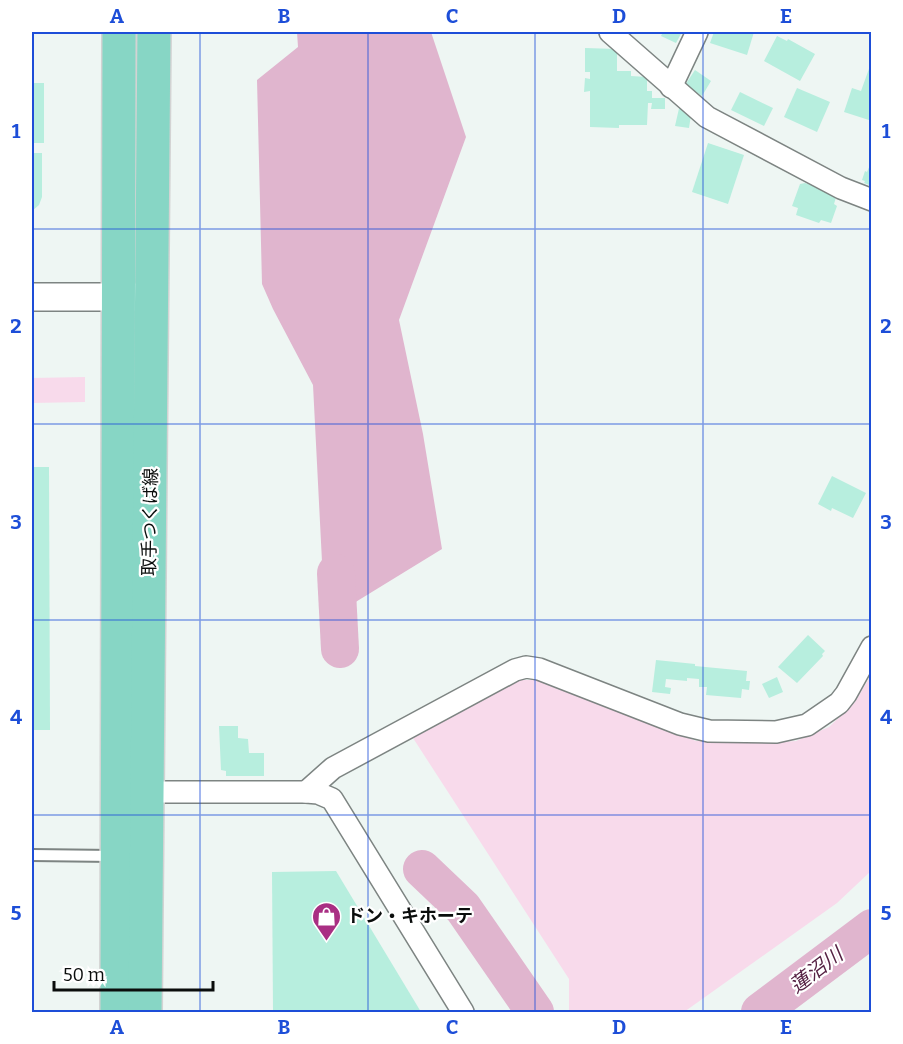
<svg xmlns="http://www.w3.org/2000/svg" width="903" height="1044" viewBox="0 0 903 1044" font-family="Bitter,'Noto Sans JP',serif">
<rect width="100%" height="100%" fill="#eef6f3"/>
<g fill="#f8daeb">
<polygon points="85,377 85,402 32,403 32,378"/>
<polygon points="871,675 871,871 837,903 684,1012 569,1012 569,979 413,738 519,680 538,680 696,741 763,743 796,741 829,727 855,702"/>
</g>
<polygon fill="#e0b5ce" points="297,32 431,32 466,137 399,320 423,434 442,549 354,603 326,640 313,385 273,309 262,284 257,80 298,47"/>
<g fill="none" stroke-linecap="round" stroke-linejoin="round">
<g stroke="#e0b5ce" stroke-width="38">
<polyline points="336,573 340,649"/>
<polyline points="422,869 463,908 535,1012"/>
<polyline points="760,1012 872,928"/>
</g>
</g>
<g fill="#b7eede">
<polygon points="663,32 682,32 676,43 661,36"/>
<polygon points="714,32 754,32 747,55 710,43"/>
<polygon points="777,36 787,41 788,39 815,54 800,81 764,61"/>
<polygon points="585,48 617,49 617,71 631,71 631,76 647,77 647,91 652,91 652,98 665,98 665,109 651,109 652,103 648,103 647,125 619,125 619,128 590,127 590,91 584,92 585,78 590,79 590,72 585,72"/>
<polygon points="870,66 872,67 872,121 844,112 852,88 861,91"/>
<polygon points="695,70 711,81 702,96 685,85"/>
<rect x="32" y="83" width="12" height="60"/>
<polygon points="797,88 830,102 817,132 784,117"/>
<polygon points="740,92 773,108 764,126 731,110"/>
<polygon points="680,104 691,115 689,128 675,126"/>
<polygon points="708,143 744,155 728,204 692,192"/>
<polygon points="32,153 42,153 42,197 39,205 32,211"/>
<polygon points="872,160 872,186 864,183 865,181 862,180 865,171 867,172"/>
<polygon points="805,183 837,194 834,204 837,206 831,223 821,220 819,223 796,215 798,208 792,206 800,184"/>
<polygon points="32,467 49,467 50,730 32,730"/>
<polygon points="832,476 866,493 853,518 832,508 831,511 818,504"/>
<polygon points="808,635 825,651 822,654 823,656 797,683 778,667"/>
<polygon points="656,660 695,664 695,666 747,671 746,681 750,681 749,690 742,689 741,698 706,695 707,687 699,687 699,679 687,678 687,681 666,679 665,687 671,688 670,694 652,692"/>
<polygon points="777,677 783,692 769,698 762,684"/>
<polygon points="219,726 238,726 238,738 248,739 249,753 264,753 264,776 226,776 226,771 221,770"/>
<polygon points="336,871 421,1012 273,1012 272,872"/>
</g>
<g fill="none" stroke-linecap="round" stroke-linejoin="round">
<defs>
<polyline id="service" points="32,855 113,856"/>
<g id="minor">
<polyline points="610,32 707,117 841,188 872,200"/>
<polyline points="671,87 697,32"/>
<polyline points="147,792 306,792 318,793 332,799 463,1012"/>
<polyline points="306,792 333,768 515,670 526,667 539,669 680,724 709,731 776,732 807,725 839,703 846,694 872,647"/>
</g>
<polyline id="tertiary" points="32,297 139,297"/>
<g id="primary">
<polyline points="117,1012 119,32"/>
<polyline points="145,1012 154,32"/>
</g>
</defs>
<use href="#service" stroke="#7d8482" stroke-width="14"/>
<use href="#minor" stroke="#7d8482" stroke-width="24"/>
<use href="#tertiary" stroke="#7d8482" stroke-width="30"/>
<use href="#primary" stroke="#d3d3d3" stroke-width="36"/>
<use href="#service" stroke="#fff" stroke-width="10"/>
<use href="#minor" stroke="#fff" stroke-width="21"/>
<use href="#tertiary" stroke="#fff" stroke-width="27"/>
<use href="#primary" stroke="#87d6c5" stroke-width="33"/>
</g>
<path fill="none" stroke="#1d4ed8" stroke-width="1.5" stroke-opacity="0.55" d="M 200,32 L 200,1012M 368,32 L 368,1012M 535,32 L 535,1012M 703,32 L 703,1012M 32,229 L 872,229M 32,424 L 872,424M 32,620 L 872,620M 32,815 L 872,815"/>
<defs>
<symbol id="shop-pin" viewBox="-11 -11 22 30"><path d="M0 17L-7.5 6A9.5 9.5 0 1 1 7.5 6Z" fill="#a92f83" stroke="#fff"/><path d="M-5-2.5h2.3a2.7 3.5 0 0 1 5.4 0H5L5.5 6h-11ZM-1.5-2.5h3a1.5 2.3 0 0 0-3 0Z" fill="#fff"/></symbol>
</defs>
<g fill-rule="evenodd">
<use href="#shop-pin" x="310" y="900" width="33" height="45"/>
</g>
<g text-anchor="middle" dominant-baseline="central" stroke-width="4.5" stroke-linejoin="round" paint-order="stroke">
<g font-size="18" fill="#0a0d0c" stroke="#fff">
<text transform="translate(150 522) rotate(-89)">取手つくば線</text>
</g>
<g font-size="18" font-weight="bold" fill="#0a0d0c" stroke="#fff" text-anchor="start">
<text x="347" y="916">ドン・キホーテ</text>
</g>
<g font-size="20" font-style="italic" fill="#552143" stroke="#fff">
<text transform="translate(816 970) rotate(-37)">蓮沼川</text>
</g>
</g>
<rect width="903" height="1044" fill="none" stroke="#ffffff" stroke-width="66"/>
<path d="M54 981v9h159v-9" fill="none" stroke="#0a0d0c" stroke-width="3"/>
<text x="63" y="981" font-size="18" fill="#0a0d0c" stroke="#ffffff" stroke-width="4.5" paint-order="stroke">50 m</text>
<rect x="33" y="33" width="837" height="978" fill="none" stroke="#1d4ed8" stroke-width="2"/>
<g font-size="20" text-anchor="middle" font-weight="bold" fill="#1d4ed8">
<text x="117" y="23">A</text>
<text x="284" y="23">B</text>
<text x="452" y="23">C</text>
<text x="619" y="23">D</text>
<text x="786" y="23">E</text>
<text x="16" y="138">1</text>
<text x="886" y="138">1</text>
<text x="16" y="333">2</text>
<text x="886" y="333">2</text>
<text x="16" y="529">3</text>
<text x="886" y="529">3</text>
<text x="16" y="724">4</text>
<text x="886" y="724">4</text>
<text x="16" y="920">5</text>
<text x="886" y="920">5</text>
<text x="117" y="1034">A</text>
<text x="284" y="1034">B</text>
<text x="452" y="1034">C</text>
<text x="619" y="1034">D</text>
<text x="786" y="1034">E</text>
</g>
</svg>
